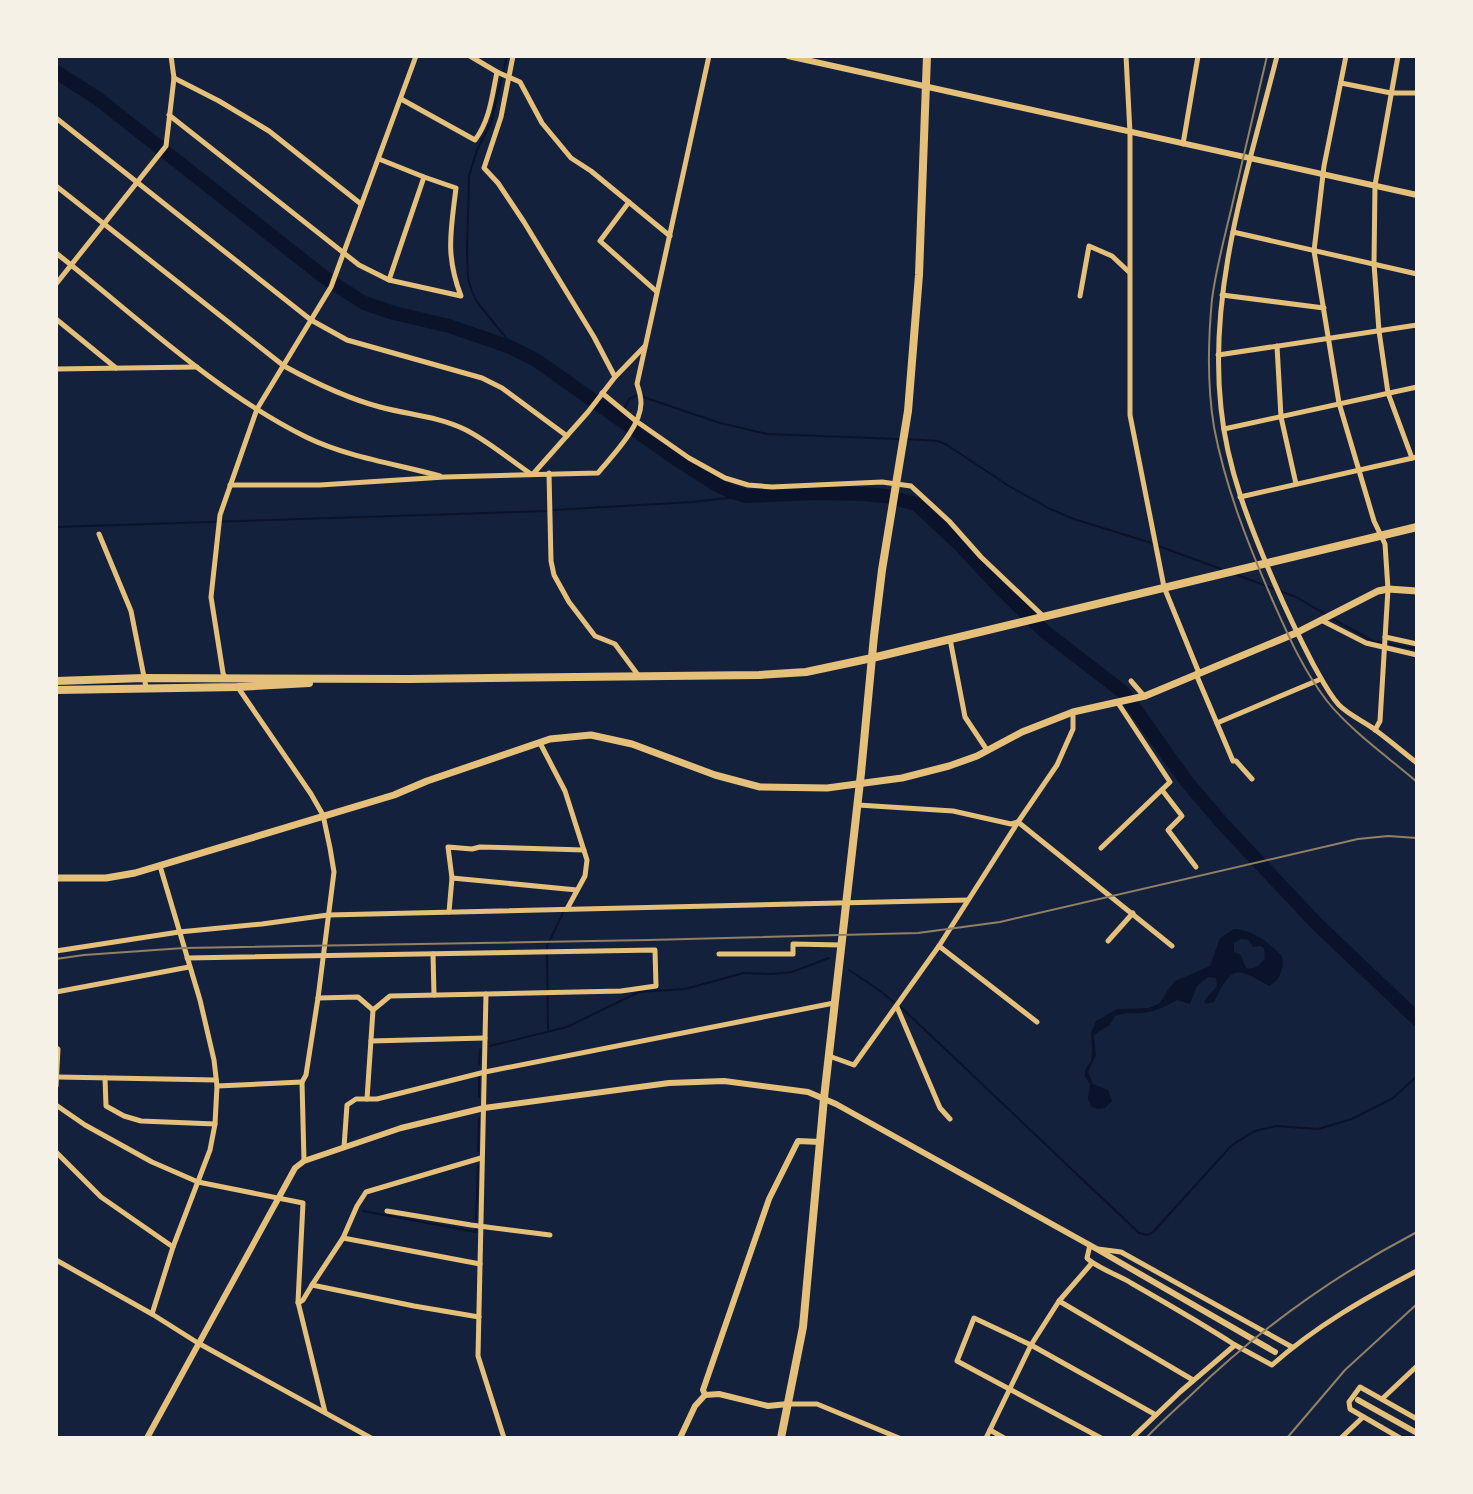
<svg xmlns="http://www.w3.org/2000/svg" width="1473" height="1494" viewBox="0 0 1473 1494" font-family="Mulish,sans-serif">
<rect width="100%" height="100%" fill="#14213d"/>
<path fill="#0b132b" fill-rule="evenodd" d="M 1234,929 C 1254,930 1268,942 1282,956 C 1285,967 1280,981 1269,986 C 1234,965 1232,967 1214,1002 L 1206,1004 L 1204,1001 L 1217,986 L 1216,978 L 1208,977 L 1197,986 L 1190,1004 L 1177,1000 C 1167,1006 1156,1011 1144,1013 C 1133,1014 1125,1012 1115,1016 C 1108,1031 1103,1026 1094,1036 L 1096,1055 L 1088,1072 L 1093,1084 L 1108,1090 L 1112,1101 L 1105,1108 L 1098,1109 L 1092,1107 L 1088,1099 L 1090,1084 L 1085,1077 L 1085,1070 L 1091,1061 L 1092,1052 L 1091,1033 L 1096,1021 L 1117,1009 L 1149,1008 L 1160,1003 L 1168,990 L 1175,981 L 1210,966 L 1220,938 ZM 1241,939 L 1249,940 L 1253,947 L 1261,946 L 1264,948 L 1265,959 C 1259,965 1255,970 1246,968 L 1241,955 L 1234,952 L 1234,943 Z"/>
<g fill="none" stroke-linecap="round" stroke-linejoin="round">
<g stroke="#0b132b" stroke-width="2">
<polyline points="507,56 491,123 477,150 469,176 467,251 468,278 472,292 477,302 507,339 510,347"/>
<polyline points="643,397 720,423 767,434 899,439"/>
<polyline points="620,418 629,399 637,395"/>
<polyline points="906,439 938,441 947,445 1009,486 1050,509 1074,519 1145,541 1221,569"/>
<polyline points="553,510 692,502 746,496"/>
<polyline points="56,527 546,511"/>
<polyline points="1235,574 1274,589"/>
<polyline points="1280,591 1296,597 1327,615"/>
<polyline points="1333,619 1373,641 1417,649"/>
<polyline points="849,970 876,988 904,1010 1139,1233 1148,1235 1154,1231 1232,1145 1255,1131 1276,1126 1318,1129 1352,1119 1393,1098 1417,1076"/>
<polyline points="548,1030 547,946 563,913"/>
<polyline points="490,1046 567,1027 639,992 685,989 744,973 771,974 792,972 829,958"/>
<polyline points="479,1065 480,1049"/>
<polyline points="479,1097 479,1077"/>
<polyline points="478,1151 479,1118"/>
<polyline points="363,1211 476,1232 476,1228"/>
<polyline points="476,1220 478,1166"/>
</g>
<polyline stroke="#0b132b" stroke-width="14" points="56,72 97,98 324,277 364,303 394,313 449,326 510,347 536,360 679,461 719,486 733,492 746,496 817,493 863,494 886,496 916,504 960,545 1001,589 1044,631 1123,692 1187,782 1222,823 1316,923 1417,1019"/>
<g stroke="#e5c07b" stroke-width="5">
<polyline points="470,56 497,72 520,82 542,123 571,158 591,171 670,236"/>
<polyline points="513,56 501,117 484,168 498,183 524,222 594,337 615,377 588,412 533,474"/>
<polyline points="1126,56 1130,133 1130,415 1164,587 1199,673"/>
<path d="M 1277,56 C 1248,171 1208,288 1221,408 C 1227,469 1250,526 1274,582 C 1286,610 1299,637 1313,664 C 1321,678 1328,693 1339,705 C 1349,715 1363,721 1374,729 C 1389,740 1403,752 1417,763"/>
<polyline points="1346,56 1324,166 1314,251 1339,403 1374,521 1385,544 1388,589 1380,721 1375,730"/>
<polyline points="1398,56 1375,185 1374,264 1379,331 1388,393 1412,458"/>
<polyline points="174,78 219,101 269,131 361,204"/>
<polyline points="1341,83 1391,93 1417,93"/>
<path d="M 401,99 L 475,140 C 490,120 492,96 497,72"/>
<path d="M 169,115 L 359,265 L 389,280 L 461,296 C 445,255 451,230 456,188 L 424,177 L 379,159"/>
<polyline points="56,118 311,320 347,340 482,378 502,388 567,436"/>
<polyline points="1183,144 1198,56"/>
<path d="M 56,186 L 284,366 C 315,383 346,398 380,407 C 409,415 437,416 464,429 C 487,440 510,460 531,474"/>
<polyline points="629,202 600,241 656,291"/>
<polyline points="1233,232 1417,274"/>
<path d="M 56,253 C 135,315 215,392 306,437 C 347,457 396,464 440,476"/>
<polyline points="389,280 424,177"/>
<polyline points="56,284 166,146 174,78 171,56"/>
<polyline points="1222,295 1324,308"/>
<polyline points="1080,296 1089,246 1112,256 1129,272"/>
<polyline points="56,319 116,368"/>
<polyline points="1277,346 1281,417 1296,484"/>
<polyline points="1218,355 1417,325"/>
<polyline points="56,369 197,367"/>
<polyline points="615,377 645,346"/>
<polyline points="602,393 636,421 689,458 725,478 748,485 772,487 882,482 911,486 949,521 981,557 1043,616"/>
<polyline points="1224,429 1417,387"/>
<polyline points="549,473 551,561 554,575 569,602 595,636 615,644 638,675"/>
<path d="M 230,485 L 320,485 L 445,477 L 598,473 C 612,456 641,427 641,403 C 641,397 639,390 637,384 L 709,56"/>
<polyline points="1240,497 1417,457"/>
<polyline points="99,534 131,611 146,687"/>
<polyline points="1321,620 1366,643 1417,655"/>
<polyline points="1385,637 1417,644"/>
<polyline points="950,639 965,717 987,750"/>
<polyline points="1196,674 1233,761 1236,761 1252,779"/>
<polyline points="226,679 223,673 211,597 220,515 257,409 331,287 416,56"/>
<polyline points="1131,681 1144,696"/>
<polyline points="237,686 311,794 323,815 330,848 334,872 318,998 306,1075 302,1082 304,1161"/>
<polyline points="1217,723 1321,679"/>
<polyline points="540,743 565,791 587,860 585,876 567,909"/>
<polyline points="1162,790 1182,816 1168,830 1196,867"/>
<polyline points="858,805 953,811 1011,824 1018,822 1172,946"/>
<polyline points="1101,848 1170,782 1118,703"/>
<polyline points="452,878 577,890"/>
<polyline points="449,912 452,878 448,847 472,849 480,847 584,850"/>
<polyline points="1108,941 1133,913"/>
<polyline points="939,946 1037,1022"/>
<polyline points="56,951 179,932 262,924 328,915 968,900"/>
<polyline points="433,954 434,995"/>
<polyline points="719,954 793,954 793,944 841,945"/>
<polyline points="187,958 655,950 656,986 621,991 390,996 373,1010 367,1099"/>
<polyline points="56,992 189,967"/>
<polyline points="486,994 478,1356 504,1438"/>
<polyline points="318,998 358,997 373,1010"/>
<polyline points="897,1007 940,1108 950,1119"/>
<polyline points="371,1041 485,1038"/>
<polyline points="56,1048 58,1049 56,1086"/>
<polyline points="829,1056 854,1065 939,946 1018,822 1057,765 1073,729 1073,712"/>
<polyline points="58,1077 216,1080"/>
<polyline points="105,1078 106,1106 124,1116 141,1121 215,1124"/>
<polyline points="217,1086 302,1082"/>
<polyline points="56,1105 85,1125 152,1162 198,1182 303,1203 298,1302 325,1412"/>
<polyline points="344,1147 347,1105 356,1099 377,1099 485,1072 834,1003"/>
<polyline points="56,1152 101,1197 173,1247"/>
<polyline points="387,1211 471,1225 550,1235"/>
<polyline points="343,1238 480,1264"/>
<path d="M 1090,1245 L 1087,1258 C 1095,1267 1120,1276 1131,1283 C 1166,1303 1201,1323 1235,1345"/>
<polyline points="1098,1249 1121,1252 1292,1347"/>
<polyline points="56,1260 152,1314 198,1343 371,1438"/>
<polyline points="1059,1301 1193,1380"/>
<polyline points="298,1303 303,1300 312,1285"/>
<polyline points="152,1314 173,1247 210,1150 215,1124 217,1086 214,1060 200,1000 160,866"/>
<polyline points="479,1317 414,1306 312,1285 343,1238 357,1206 366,1192 481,1158"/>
<polyline points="1382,1399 1417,1366"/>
<polyline points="788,1404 817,1404 899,1438"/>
<polyline points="990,1430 1004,1438"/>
<polyline points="986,1438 1031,1345 1059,1301 1092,1263"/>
<polyline points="1101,1438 957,1361 974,1318 1031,1345 1156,1415"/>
<path d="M 1132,1438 L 1180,1392 L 1235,1345 L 1272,1365 C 1316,1326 1365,1298 1417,1271"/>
<polyline points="1341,1438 1363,1417"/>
<polyline points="1400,1438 1350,1409 1349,1402 1360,1387 1417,1419"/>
</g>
<g stroke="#e5c07b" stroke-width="6">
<polyline points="788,56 1417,195"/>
<polyline points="705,1395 719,1394 768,1406 788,1404"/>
<polyline points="1358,1400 1417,1433"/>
<polyline points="147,1438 295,1168 304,1161 401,1128 484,1108 669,1083 724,1081 808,1092 836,1104 1095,1248 1275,1352"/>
<polyline points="680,1438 695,1406 705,1395 703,1390 769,1199 798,1141 820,1142"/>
</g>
<polyline stroke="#e5c07b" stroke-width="7" points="56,878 106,878 135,873 394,795 427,781 550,739 591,735 632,744 715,775 760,787 827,788 902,778 949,766 977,756 1022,732 1073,712 1145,696 1296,633 1378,591 1388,589 1417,591"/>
<polyline stroke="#e5c07b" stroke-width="8" points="781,1438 803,1327 824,1098 861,773 874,636 882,570 908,411 919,275 927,56"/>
<g stroke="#e5c07b" stroke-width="8">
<polyline points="56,681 144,678 409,679 759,675 806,672 872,658 1417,527"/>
<polyline points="56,690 238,687 309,683"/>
</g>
<g stroke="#918062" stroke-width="2">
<path d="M 1267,56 C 1255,107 1243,159 1231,210 C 1224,239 1216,269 1212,299 C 1208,341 1207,385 1214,427 C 1225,486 1248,544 1272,599 C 1288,635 1303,670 1327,701 C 1351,731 1388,757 1417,782"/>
<polyline points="56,959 84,955 184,948 649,940 918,933 1000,922 1358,839 1388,836 1417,838"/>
<path d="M 1146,1438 C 1160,1423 1176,1409 1191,1395 C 1257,1331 1335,1275 1417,1232"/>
<polyline points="1287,1438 1345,1370 1417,1304"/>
</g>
</g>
<rect width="1473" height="1494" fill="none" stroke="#f6f1e7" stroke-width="116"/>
</svg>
